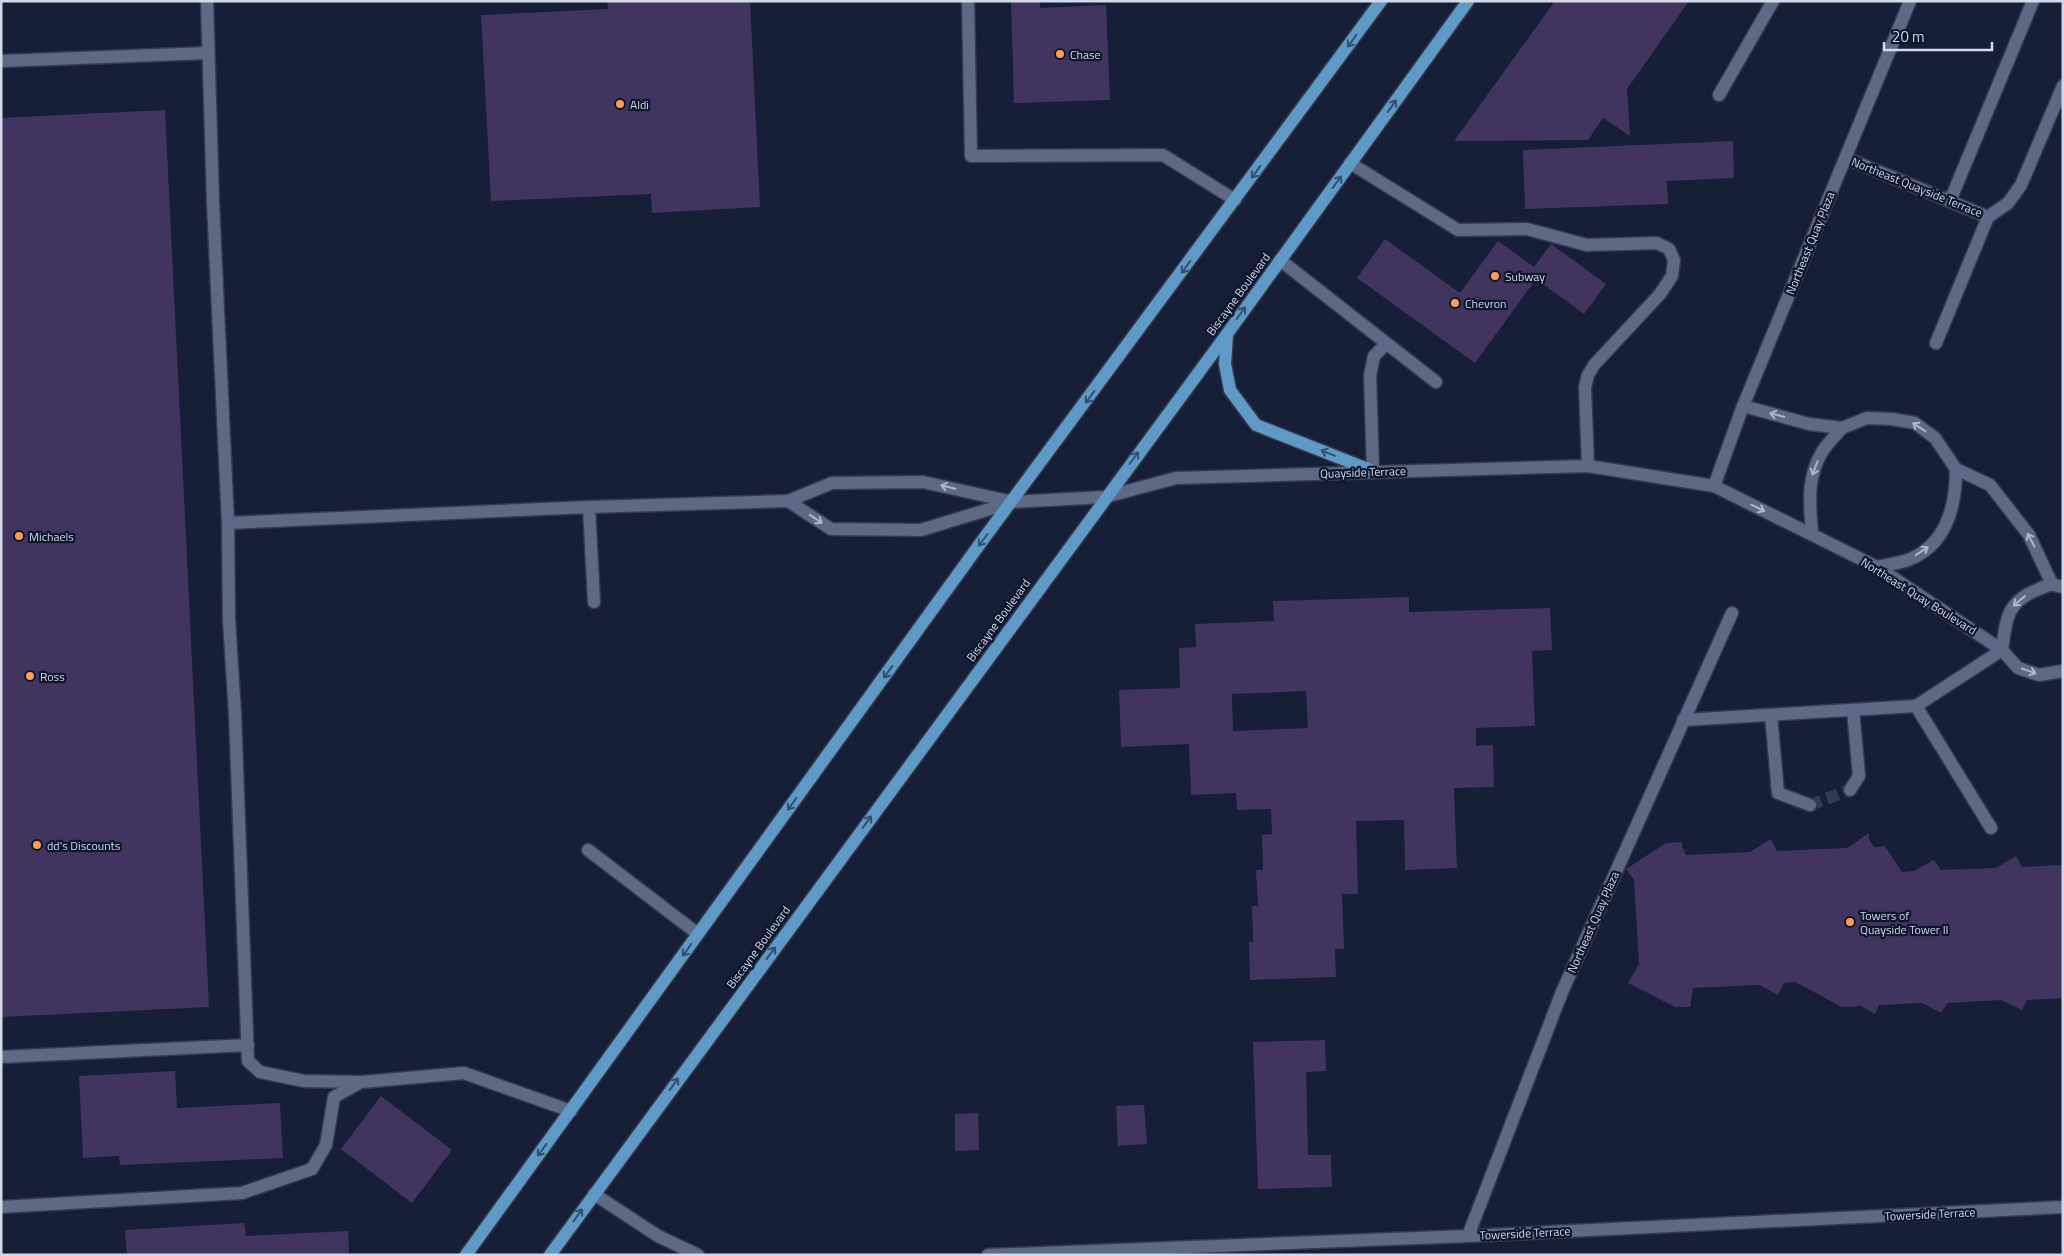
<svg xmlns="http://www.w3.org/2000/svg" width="2064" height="1256" viewBox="0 0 2064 1256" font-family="'Titillium Web',sans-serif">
<rect width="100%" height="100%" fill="#161f37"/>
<g fill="#41345e" fill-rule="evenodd">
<polygon points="607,1 750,1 760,207 652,213 651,194 491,201 481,15 608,9"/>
<polygon points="1011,1 1040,1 1040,8 1106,5 1110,100 1014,103"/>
<polygon points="1555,1 1689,1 1627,89 1630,136 1603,118 1588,140 1454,141"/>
<polygon points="165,110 209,1007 1,1017 1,118"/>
<polygon points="1733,141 1734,178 1667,181 1668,204 1525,209 1523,150"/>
<polygon points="1385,239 1460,293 1498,241 1534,267 1551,244 1606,284 1584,314 1536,279 1475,363 1357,278"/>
<path d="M 1409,597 L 1409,612 L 1550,608 L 1552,650 L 1532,651 L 1535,726 L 1476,728 L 1476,746 L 1493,745 L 1494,787 L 1454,788 L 1457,868 L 1405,870 L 1404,820 L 1356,821 L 1358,894 L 1342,894 L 1344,949 L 1335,949 L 1336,977 L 1250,980 L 1249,942 L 1253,942 L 1252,906 L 1258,906 L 1256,870 L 1263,870 L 1262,835 L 1272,834 L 1271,809 L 1237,810 L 1236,793 L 1191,795 L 1189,744 L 1121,747 L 1119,690 L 1180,688 L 1179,648 L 1196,647 L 1195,624 L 1274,621 L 1273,601 ZM 1306,691 L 1308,728 L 1233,731 L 1232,694 Z"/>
<polygon points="1869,833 1869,839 1874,847 1885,846 1902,872 1914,871 1934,860 1941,870 1996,868 2016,856 2022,867 2063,865 2063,998 2027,1000 2022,1010 2001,1000 1948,1003 1941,1013 1922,1003 1879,1005 1875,1014 1861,1006 1842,1007 1795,982 1784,983 1778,995 1759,985 1693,988 1690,1007 1675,1007 1628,983 1639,964 1634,880 1626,869 1666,843 1682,842 1682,847 1686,855 1750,852 1771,839 1777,851 1847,848"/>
<polygon points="1325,1040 1326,1071 1306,1072 1308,1155 1331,1155 1332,1187 1258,1189 1253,1042"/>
<polygon points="175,1071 177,1108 280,1103 283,1158 120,1165 119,1156 83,1158 79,1076"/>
<polygon points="381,1096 452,1150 412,1203 341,1149"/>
<polygon points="1144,1105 1147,1144 1118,1146 1116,1106"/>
<polygon points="978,1113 979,1150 955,1151 955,1114"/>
<polygon points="244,1223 246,1236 348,1231 349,1255 127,1255 125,1230"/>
</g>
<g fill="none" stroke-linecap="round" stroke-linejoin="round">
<polyline stroke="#323b52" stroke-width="12" stroke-dasharray="12 6" stroke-linecap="butt" points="1810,805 1850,790"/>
<defs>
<g id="minor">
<polyline points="207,1 213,203 228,523 229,620 235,714 248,1061 260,1072 304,1081 362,1082 464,1073 571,1111"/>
<polyline points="968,1 971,156 1163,155 1235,200"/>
<polyline points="1,61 208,53"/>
<polyline points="1719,95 1773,1"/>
<polyline points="1846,158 1988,217"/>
<polyline points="1350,163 1458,230 1527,229 1587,245 1657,243 1669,249 1674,260 1672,276 1660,294 1594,365 1588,375 1585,387 1588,466"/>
<polyline points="1950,201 2033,1"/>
<polyline points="1280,260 1436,382"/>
<polyline points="1936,343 1988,217 2008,203 2021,185 2063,86"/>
<polyline points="1743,406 1809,424 1842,428 1867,418 1892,419 1915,423 1935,438 1956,469 1990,485 2029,535 2052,584"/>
<polyline points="1373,471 1370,376 1374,356 1386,344"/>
<polyline points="1714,486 1743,406 1910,1"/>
<polyline points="1013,502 923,482 832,483 788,501 831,529 921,530 1013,502 1105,497 1176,478 1588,466 1714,486 1877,567 2002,650 2018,668 2039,675 2063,671"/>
<polyline points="589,507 594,602"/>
<polyline points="228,523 589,507 788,501"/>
<path d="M 1812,534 C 1810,505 1806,479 1822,452 C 1827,444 1835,436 1842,428"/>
<path d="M 1877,567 C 1887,565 1898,563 1908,560 C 1947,545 1956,506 1956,469"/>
<polyline points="1916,706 1991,828"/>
<polyline points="1771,715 1778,793 1810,805"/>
<path d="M 1683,720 L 1916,706 L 2002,650 C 2006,621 2006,602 2037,590 C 2048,585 2051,583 2063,587"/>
<polyline points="1850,790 1859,776 1853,710"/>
<polyline points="588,850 698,934"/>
<polyline points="1,1057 248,1045"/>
<polyline points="594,1194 658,1236 698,1255"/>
<polyline points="1,1207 242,1193 312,1169 326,1145 334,1097 359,1083"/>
<polyline points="1468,1236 1562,992 1732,613"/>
<polyline points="988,1255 1468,1236 2063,1207"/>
</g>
<g id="major">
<polyline points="1227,334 1225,364 1230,390 1256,425 1373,471"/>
<polyline points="466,1255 982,541 1381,1"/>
<polyline points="550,1255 1227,334 1468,1"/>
</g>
</defs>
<use href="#minor" stroke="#353a4f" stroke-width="15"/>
<use href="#major" stroke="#353a4f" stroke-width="15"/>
<use href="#minor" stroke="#5d6985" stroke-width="12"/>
<use href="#major" stroke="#5f9ac7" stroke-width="12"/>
</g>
<defs><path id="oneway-shaft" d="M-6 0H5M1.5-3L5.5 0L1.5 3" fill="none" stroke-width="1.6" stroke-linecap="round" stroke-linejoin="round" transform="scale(1.25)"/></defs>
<g stroke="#325172">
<use href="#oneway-shaft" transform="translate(1352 41) rotate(126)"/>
<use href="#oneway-shaft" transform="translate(1392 106) rotate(-54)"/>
<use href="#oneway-shaft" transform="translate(1256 172) rotate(126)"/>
<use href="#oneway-shaft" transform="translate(1337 182) rotate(-54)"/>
<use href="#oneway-shaft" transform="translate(1186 267) rotate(126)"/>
<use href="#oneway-shaft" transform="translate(1241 313) rotate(-54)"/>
<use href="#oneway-shaft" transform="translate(1090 397) rotate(126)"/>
<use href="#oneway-shaft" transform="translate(1328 453) rotate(-158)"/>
<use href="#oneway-shaft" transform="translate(1134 458) rotate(-53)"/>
<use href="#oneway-shaft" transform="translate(983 540) rotate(127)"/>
<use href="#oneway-shaft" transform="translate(888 672) rotate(126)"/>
<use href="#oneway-shaft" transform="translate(792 804) rotate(126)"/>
<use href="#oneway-shaft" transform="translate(867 822) rotate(-54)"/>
<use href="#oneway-shaft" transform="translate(687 950) rotate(126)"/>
<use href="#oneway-shaft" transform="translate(771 953) rotate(-54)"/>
<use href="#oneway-shaft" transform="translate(674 1084) rotate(-54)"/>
<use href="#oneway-shaft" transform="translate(542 1150) rotate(126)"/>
<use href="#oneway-shaft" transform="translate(578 1215) rotate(-54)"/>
</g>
<g stroke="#afb7cb">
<use href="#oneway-shaft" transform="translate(1777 415) rotate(-165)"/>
<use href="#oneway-shaft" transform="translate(1919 427) rotate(-147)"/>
<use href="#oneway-shaft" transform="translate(1815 468) rotate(111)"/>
<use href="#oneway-shaft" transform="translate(948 487) rotate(-167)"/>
<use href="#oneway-shaft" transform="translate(1758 508) rotate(26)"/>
<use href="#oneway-shaft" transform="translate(816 519) rotate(34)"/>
<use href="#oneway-shaft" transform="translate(2031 540) rotate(-118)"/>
<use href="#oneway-shaft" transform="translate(1922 551) rotate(-33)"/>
<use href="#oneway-shaft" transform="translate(2019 601) rotate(140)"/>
<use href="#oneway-shaft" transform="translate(2029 671) rotate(19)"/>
</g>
<g fill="#fc9d54" stroke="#0d162d" stroke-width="2">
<circle cx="1060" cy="54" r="5"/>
<circle cx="620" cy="104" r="5"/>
<circle cx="1495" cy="276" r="5"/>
<circle cx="1455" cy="303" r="5"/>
<circle cx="19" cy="536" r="5"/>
<circle cx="30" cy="676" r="5"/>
<circle cx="37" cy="845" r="5"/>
<circle cx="1850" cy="922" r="5"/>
</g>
<g text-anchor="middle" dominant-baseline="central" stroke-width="4.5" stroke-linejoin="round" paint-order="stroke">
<g font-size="12" fill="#d2d9e9" stroke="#0d162d" text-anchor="start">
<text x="1070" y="54">Chase</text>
<text x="630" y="104">Aldi</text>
<text x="1505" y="276">Subway</text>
<text x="1465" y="303">Chevron</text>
<text x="29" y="536">Michaels</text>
<text x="40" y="676">Ross</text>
<text x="47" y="845">dd's Discounts</text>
<text x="1860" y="915">Towers of<tspan x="1860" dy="14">Quayside Tower II</tspan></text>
</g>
<g font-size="12" fill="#d2d9e9" stroke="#0d162d">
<text transform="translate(1917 187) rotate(22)">Northeast Quayside Terrace</text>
<text transform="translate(1810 243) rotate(-68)">Northeast Quay Plaza</text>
<text transform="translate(1238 294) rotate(-54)">Biscayne Boulevard</text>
<text transform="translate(1363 472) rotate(-2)">Quayside Terrace</text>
<text transform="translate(1919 596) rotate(32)">Northeast Quay Boulevard</text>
<text transform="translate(998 620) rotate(-54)">Biscayne Boulevard</text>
<text transform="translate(1593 922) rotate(-66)">Northeast Quay Plaza</text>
<text transform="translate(758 947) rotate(-54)">Biscayne Boulevard</text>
<text transform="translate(1930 1214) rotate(-3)">Towerside Terrace</text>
<text transform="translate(1525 1233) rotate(-3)">Towerside Terrace</text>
</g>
</g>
<rect width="2064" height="1256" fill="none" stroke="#d2d9e9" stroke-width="5"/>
<path d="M1884 42v8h108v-8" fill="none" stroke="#d2d9e9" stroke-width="2.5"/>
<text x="1892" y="42" font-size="15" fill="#d2d9e9" stroke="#0d162d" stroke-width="4" paint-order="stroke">20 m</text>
</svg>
